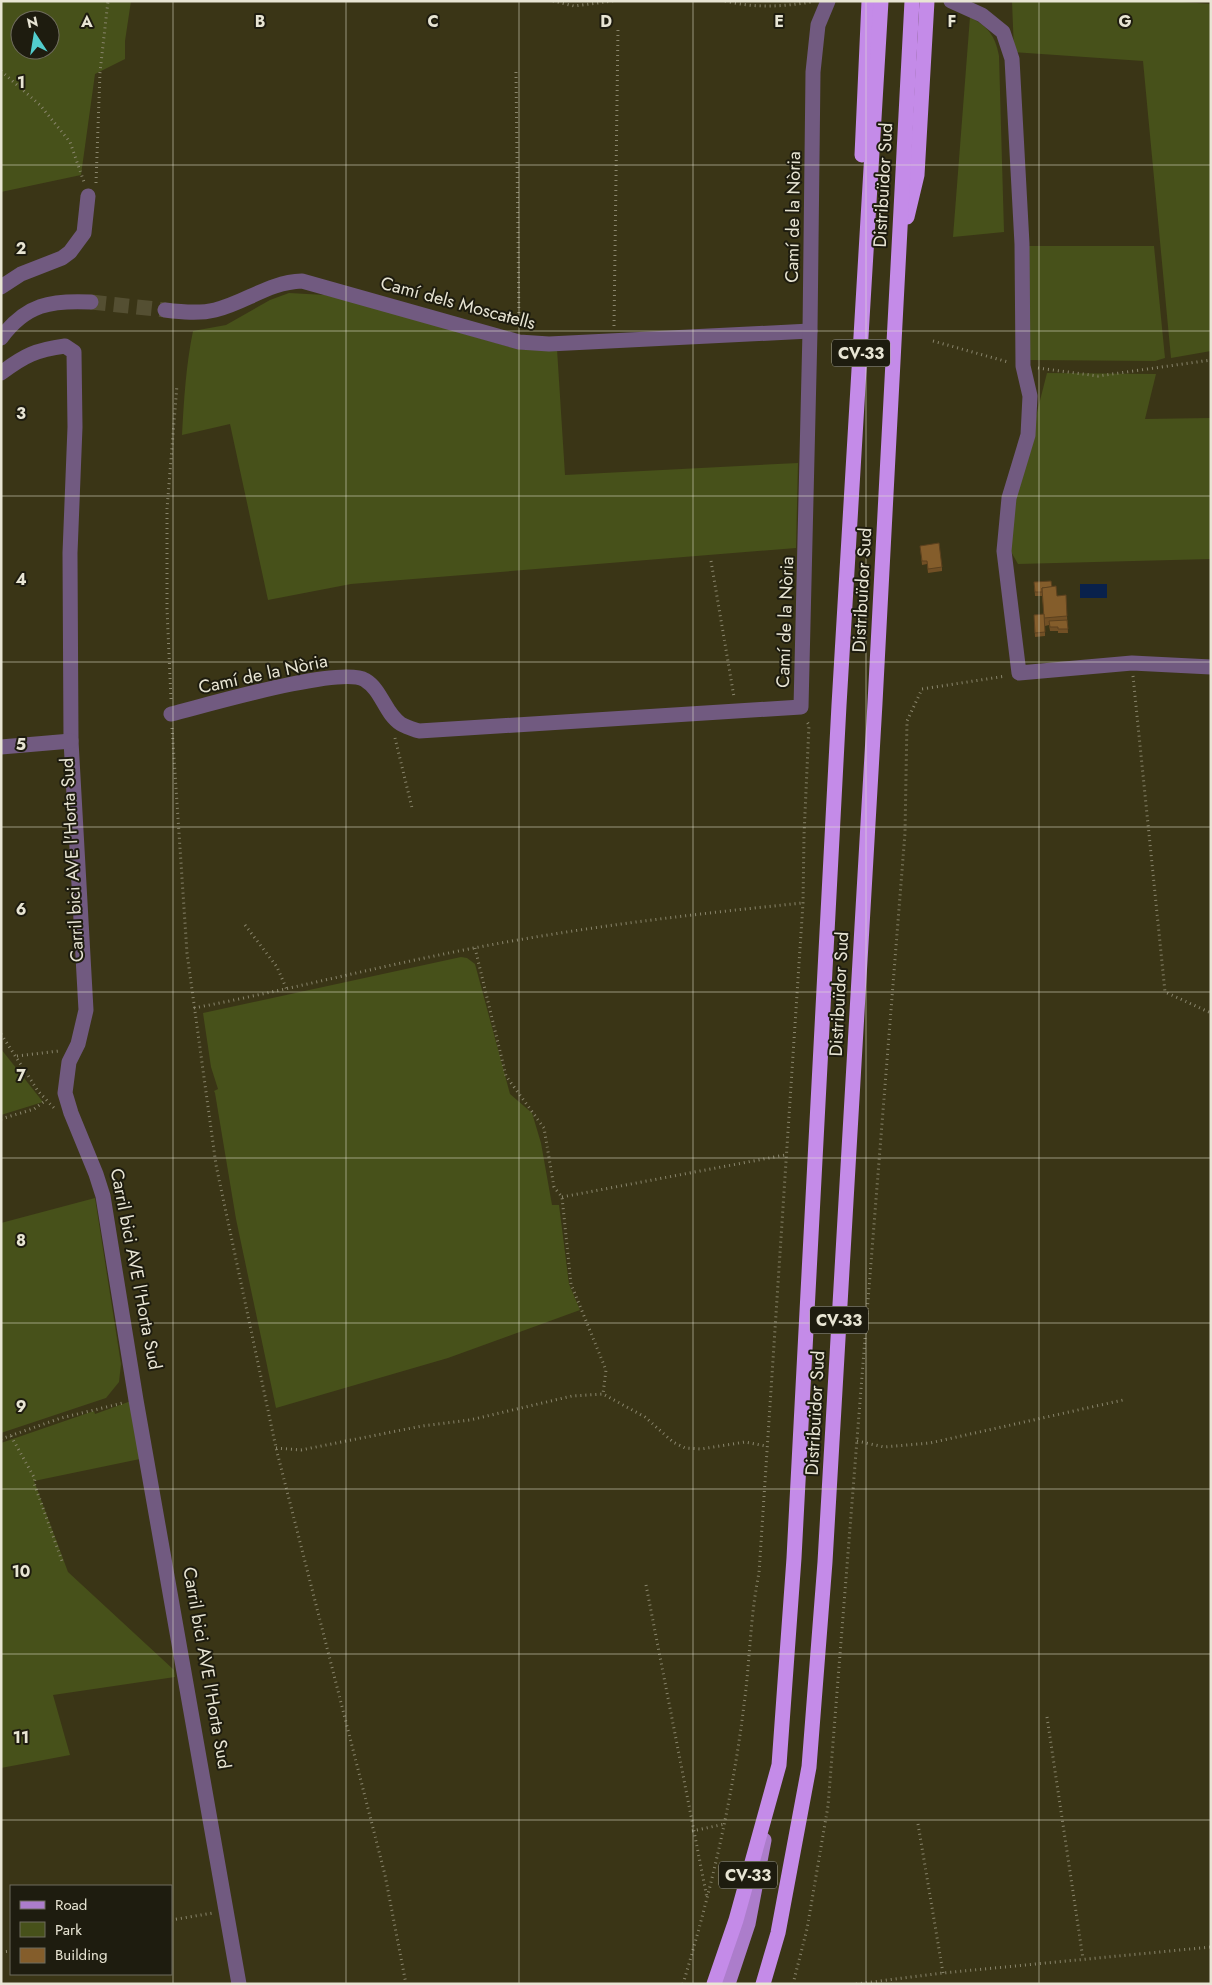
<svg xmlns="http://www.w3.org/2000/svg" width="1212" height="1985" viewBox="0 0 1212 1985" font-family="Jost,sans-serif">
<rect width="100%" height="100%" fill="#3a3516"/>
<g fill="#47511a" fill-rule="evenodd">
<path d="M 1,1 L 131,1 L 125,41 L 125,59 L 95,74 L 81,175 L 1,192 ZM 20,20 L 50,20 L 50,50 L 20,50 Z"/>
<polygon points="1012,1 1168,1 1211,4 1211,351 1171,358 1143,61 1014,52"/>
<path d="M 970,17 C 988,27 995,35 999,56 L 1004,232 L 953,237 Z"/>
<polygon points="1023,246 1154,246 1165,358 1155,361 1028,360"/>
<path d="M 289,293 L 325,295 L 351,301 L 510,347 L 525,350 L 557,349 L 565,475 L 798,463 L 796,548 L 351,584 L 268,600 L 230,424 L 182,435 C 184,399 186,365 193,331 L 226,325 L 270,300 Z"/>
<polygon points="1047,373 1156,374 1145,419 1211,418 1211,559 1018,564 1010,550 1011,514"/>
<polygon points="461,957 467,958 475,964 510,1094 532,1113 541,1143 552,1205 559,1205 569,1284 580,1310 448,1358 276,1408 236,1219 215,1093 214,1091 218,1089 211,1067 203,1013"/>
<polygon points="1,1049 43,1102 1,1115"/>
<polygon points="95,1198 121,1364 119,1382 106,1398 1,1433 1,1223"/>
<polygon points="131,1401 140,1459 34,1481 68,1572 174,1670 175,1677 53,1695 70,1755 1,1768 1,1443 88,1413 94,1411 95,1414"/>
</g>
<rect fill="#09214b" x="1080" y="584" width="27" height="14"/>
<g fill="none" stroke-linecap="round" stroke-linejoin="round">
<polyline stroke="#544f32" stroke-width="15" stroke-dasharray="15 8" stroke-linecap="butt" points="91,302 165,310"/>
<g stroke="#89856c" stroke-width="3" stroke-dasharray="1 4" stroke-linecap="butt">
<polyline points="553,1 574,6 613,1"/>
<path d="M 725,1 C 754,8 781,7 811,2"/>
<polyline points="1,71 40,105 70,142 84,182"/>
<polyline points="516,72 519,326"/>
<polyline points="96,183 100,72 108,1"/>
<polyline points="614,326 618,28"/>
<polyline points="933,341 1008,362"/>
<polyline points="1038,368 1098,376 1211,360"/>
<polyline points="711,561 734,697"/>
<polyline points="1133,676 1165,992 1211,1013"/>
<polyline points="171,699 167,609 167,509 177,385"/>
<polyline points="172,728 187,953 216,1165 276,1448 385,1875 406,1984"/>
<polyline points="395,738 412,808"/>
<polyline points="245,925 277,967 287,990"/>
<polyline points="475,948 506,1076 544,1128 554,1187 562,1197 571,1284 606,1370 603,1394"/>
<path d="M 194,1008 C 288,990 380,966 474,948 C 583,927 693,914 803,903"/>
<polyline points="1,1034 38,1091 54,1108"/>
<polyline points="17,1056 59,1051"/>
<polyline points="1,1119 34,1109 46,1100"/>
<polyline points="562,1197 785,1155"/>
<polyline points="11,1436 35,1479 34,1483 62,1561"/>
<polyline points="1,1439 61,1418 123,1403"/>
<polyline points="857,1441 884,1447 930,1443 1123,1400"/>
<polyline points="276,1448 301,1450 422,1426 470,1420 572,1396 603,1394 645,1417 673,1442 685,1448 701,1449 745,1442 766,1446"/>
<polyline points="646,1585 707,1898"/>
<polyline points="1047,1717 1083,1959"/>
<polyline points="918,1824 943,1973"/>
<polyline points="692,1831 725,1824"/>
<polyline points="171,1920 213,1913"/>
<polyline points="1,1952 11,1951"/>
<path d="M 683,1984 C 711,1891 732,1802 744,1705 C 750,1661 750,1617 759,1573 L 803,903 L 804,835 L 809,725 L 806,720"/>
<polyline points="793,1984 807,1929 828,1806 905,833 907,721 922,689 1006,676"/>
<polyline points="856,1984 943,1973 1211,1947"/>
</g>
<g stroke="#715a80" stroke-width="15">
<polyline points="951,1 982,15 1003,32 1012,59 1022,244 1023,366 1030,396 1028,435 1009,498 1004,551 1019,673 1132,663 1211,667"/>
<polyline points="1,287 21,274 62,258 70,252 84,233 88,196"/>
<path d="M 165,310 C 181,312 199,314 215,310 C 245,303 269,282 302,281 L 519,342 L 549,344 L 810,331"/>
<path d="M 1,338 C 26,304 51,300 91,302"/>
<path d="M 1,373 C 25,355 36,350 65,346 L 74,352 L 75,427 L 70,553 L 71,741 L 86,1010 L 78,1044 L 69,1062 L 65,1093 L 71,1113 L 96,1174 L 103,1196 L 136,1400 L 239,1984"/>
<path d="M 171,714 C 204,706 341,665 365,680 C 382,690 385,714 401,724 C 406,727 413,729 419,731 L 801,707 L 810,331 L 813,72 L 818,25 L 828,1"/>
<polyline points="1,747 71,741"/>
</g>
<polyline stroke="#ac7dcb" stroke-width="15" points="728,1984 748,1924 764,1840"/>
<g stroke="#c48be8" stroke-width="15">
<polyline points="862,155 869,1"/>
<polyline points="907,217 917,175 927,1"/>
<polyline points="714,1984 736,1920 779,1765 794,1558 839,705 881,1"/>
<polyline points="763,1984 778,1933 809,1767 825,1562 875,703 912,1"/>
</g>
</g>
<g fill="#725025">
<polygon points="920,546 942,567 942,571 928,573 927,564 922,565"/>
<polygon points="1034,582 1052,587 1067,616 1068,633 1058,633 1058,631 1050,631 1049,625 1045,626 1045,636 1035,637 1034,615 1044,614 1042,596 1035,596"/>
</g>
<g fill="#845d2b" stroke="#5c411e">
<polygon points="939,543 942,567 928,569 927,561 922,561 920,546"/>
<polygon points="1051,581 1052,587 1042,588 1042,592 1035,592 1034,582"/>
<polygon points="1056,586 1057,596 1066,595 1067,616 1044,618 1042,588"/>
<polygon points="1044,614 1045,632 1035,633 1034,615"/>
<polygon points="1067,620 1068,629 1058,629 1058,627 1050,627 1049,621"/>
</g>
<path fill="none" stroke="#e8e5d4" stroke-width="1" stroke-opacity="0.55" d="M 173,1 L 173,1984M 346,1 L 346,1984M 519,1 L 519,1984M 693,1 L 693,1984M 866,1 L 866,1984M 1039,1 L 1039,1984M 1,165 L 1211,165M 1,331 L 1211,331M 1,496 L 1211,496M 1,662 L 1211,662M 1,827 L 1211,827M 1,992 L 1211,992M 1,1158 L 1211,1158M 1,1323 L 1211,1323M 1,1489 L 1211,1489M 1,1654 L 1211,1654M 1,1820 L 1211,1820"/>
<g text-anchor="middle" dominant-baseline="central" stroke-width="4" stroke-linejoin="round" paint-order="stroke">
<g fill="#1e1c0f" stroke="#aba999" stroke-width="1">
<rect x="832" y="339.5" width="58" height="27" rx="4"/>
<rect x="810" y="1306.5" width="58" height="27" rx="4"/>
<rect x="719" y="1861.5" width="58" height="27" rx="4"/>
</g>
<g font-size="16" font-weight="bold" fill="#e8e5d4">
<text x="861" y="353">CV-33</text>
<text x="839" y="1320">CV-33</text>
<text x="748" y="1875">CV-33</text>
</g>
<g font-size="18" fill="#e8e5d4" stroke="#1e1c0f">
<text transform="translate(883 185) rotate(-87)">Distribuïdor Sud</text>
<text transform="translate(793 217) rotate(-89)">Camí de la Nòria</text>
<text transform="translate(458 303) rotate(15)">Camí dels Moscatells</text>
<text transform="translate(862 590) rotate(-87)">Distribuïdor Sud</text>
<text transform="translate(785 622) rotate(-88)">Camí de la Nòria</text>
<text transform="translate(263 674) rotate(-12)">Camí de la Nòria</text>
<text transform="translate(72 860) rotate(-93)">Carril bici AVE l'Horta Sud</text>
<text transform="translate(839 994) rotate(-87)">Distribuïdor Sud</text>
<text transform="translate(136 1269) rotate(79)">Carril bici AVE l'Horta Sud</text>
<text transform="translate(815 1413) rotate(-87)">Distribuïdor Sud</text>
<text transform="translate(207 1668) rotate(80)">Carril bici AVE l'Horta Sud</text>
</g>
</g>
<g font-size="16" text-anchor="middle" font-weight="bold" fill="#e8e5d4" stroke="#1e1c0f" stroke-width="4" stroke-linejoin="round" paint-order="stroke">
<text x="87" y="27">A</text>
<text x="260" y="27">B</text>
<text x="433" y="27">C</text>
<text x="606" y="27">D</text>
<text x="779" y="27">E</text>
<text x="952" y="27">F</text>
<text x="1125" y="27">G</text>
<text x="21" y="88">1</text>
<text x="21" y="254">2</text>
<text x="21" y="419">3</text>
<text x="21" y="585">4</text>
<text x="21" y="750">5</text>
<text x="21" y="915">6</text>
<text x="21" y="1081">7</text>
<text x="21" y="1246">8</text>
<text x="21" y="1412">9</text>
<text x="21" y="1577">10</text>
<text x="21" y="1743">11</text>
</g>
<rect width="1212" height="1985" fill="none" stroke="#e8e5d4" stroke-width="5"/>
<rect x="10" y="1885" width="162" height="90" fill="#1e1c0f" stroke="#6f6c5e"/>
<rect x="20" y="1901" width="25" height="8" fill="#ac7dcb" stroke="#6f6c5e"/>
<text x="55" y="1910" font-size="15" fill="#e8e5d4">Road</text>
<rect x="20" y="1922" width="25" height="15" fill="#47511a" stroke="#6f6c5e"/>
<text x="55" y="1935" font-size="15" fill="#e8e5d4">Park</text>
<rect x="20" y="1948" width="25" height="15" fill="#845d2b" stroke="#6f6c5e"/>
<text x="55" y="1960" font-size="15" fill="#e8e5d4">Building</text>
<g transform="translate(35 35) rotate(348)"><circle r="24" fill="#1e1c0f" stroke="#6f6c5e"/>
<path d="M0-4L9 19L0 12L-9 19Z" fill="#52cdcd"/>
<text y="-8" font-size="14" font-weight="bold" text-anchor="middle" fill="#e8e5d4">N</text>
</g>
</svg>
